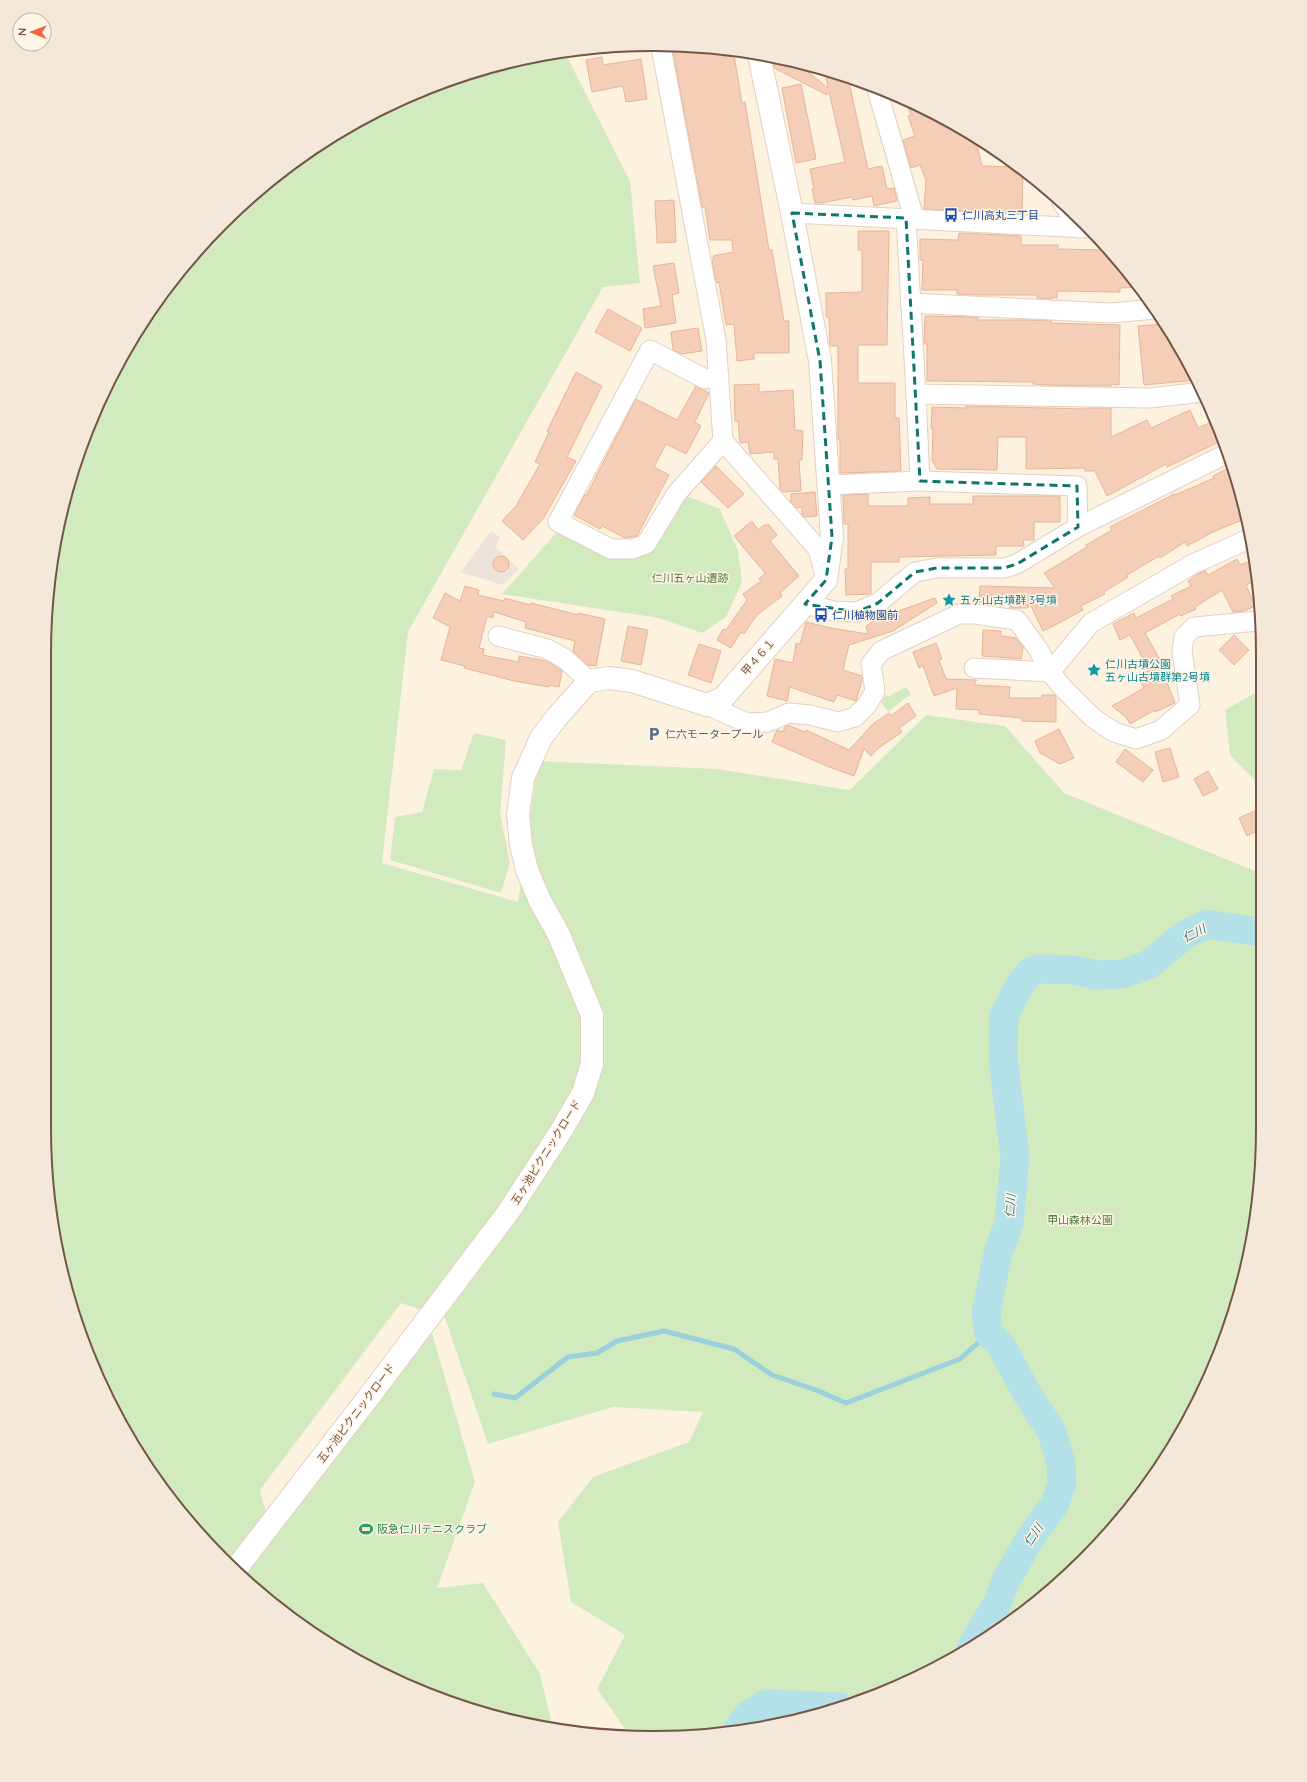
<svg xmlns="http://www.w3.org/2000/svg" width="1307" height="1782" viewBox="0 0 1307 1782" font-family="Quicksand,'Noto Sans JP',sans-serif">
<rect width="100%" height="100%" fill="#fdf2e0"/>
<polygon fill="#ebe3dc" points="491,531 500,537 496,547 519,569 503,585 461,572"/>
<g fill="#d1ebbe">
<polygon points="565,53 630,181 640,283 603,287 408,632 382,863 518,902 538,761 717,769 850,790 926,715 1005,726 1064,793 1260,873 1262,1169 1251,1248 1231,1324 1181,1433 1112,1530 1025,1612 958,1656 887,1692 811,1717 733,1733 653,1738 630,1736 597,1689 625,1635 571,1602 558,1522 593,1477 689,1442 703,1412 613,1407 488,1444 445,1318 401,1303 260,1490 271,1532 430,1326 475,1482 437,1588 483,1583 540,1674 553,1729 496,1717 384,1675 315,1635 251,1587 195,1530 147,1467 107,1398 65,1286 49,1208 45,614 65,496 90,420 147,315 195,251 282,170 384,107 496,65"/>
<polygon points="684,495 720,509 738,551 742,582 726,617 702,633 659,618 502,594 557,532 607,558 648,554"/>
<polygon points="906,687 911,694 888,712 881,702 886,695 889,696"/>
<polygon points="1259,691 1259,784 1230,755 1225,710"/>
<polygon points="474,733 506,740 500,814 510,863 501,893 390,860 395,817 422,812 434,769 461,770"/>
</g>
<g fill="none" stroke-linecap="round" stroke-linejoin="round">
<polyline stroke="#99d0da" stroke-width="5" points="494,1394 515,1398 568,1357 597,1353 617,1341 664,1331 734,1349 772,1375 816,1390 846,1403 960,1359 989,1333"/>
<g stroke="#b4e0e7" stroke-width="29">
<polyline points="971,1648 997,1604 1006,1580 1032,1535 1055,1504 1062,1483 1061,1464 1052,1432 1029,1397 1002,1347 989,1333 986,1313 998,1253 1009,1223 1015,1157 1003,1059 1004,1016 1019,986 1030,972 1038,969 1074,970 1096,975 1123,974 1148,965 1186,934 1207,924 1252,931 1260,931"/>
<polyline points="736,1732 748,1715 766,1704 840,1707"/>
</g>
</g>
<g fill="#f4ceb6" stroke="#e8b496">
<polygon points="672,47 733,49 742,103 745,102 769,250 772,250 784,321 789,321 789,353 754,353 754,359 737,361 734,324 726,325 719,282 716,283 712,260 714,260 713,256 733,252 732,240 710,240 705,207 702,207"/>
<polygon points="602,57 603,65 641,59 647,99 626,102 623,86 592,92 586,60"/>
<polygon points="772,58 798,64 828,88 825,71 845,75 847,82 849,82 868,169 882,166 887,189 894,188 897,201 874,206 872,196 853,200 852,197 821,203 815,203 812,189 814,189 810,169 845,162 829,92 827,95 774,68"/>
<polygon points="801,84 816,159 796,163 782,88"/>
<polygon points="906,102 958,126 975,137 982,166 1017,167 1023,172 1022,214 924,209 926,180 920,165 911,168 903,140 915,136 908,116 911,115"/>
<polygon points="674,200 676,242 657,243 655,201"/>
<polygon points="858,231 889,231 887,345 858,345 858,383 895,383 895,418 899,418 901,471 840,473 840,441 838,439 838,346 830,346 829,317 826,317 826,293 862,292 862,250 858,250"/>
<polygon points="959,233 1021,236 1021,245 1058,245 1058,249 1107,250 1140,287 1120,288 1120,292 1057,291 1057,298 1052,297 1052,299 1037,298 1037,295 978,295 957,294 957,290 922,290 923,260 920,260 920,239 958,240"/>
<polygon points="674,263 679,293 672,295 676,323 645,328 643,309 661,306 653,266"/>
<polygon points="608,309 642,328 630,351 595,332"/>
<polygon points="925,316 978,317 978,320 1028,320 1052,321 1051,323 1120,325 1119,385 1111,384 1111,386 1046,385 1033,384 1033,382 927,381 927,344 924,344"/>
<polygon points="1165,324 1181,349 1197,380 1144,385 1138,326"/>
<polygon points="698,328 702,351 681,354 673,350 671,332"/>
<polygon points="576,372 602,386 567,457 576,461 543,519 523,540 502,521 516,506 540,464 535,462 549,432 547,431"/>
<polygon points="759,384 759,392 793,390 795,430 803,431 802,460 799,460 801,491 783,492 780,489 778,459 774,459 774,452 750,454 748,442 740,443 738,421 735,421 734,385"/>
<polygon points="696,386 709,393 695,422 701,426 686,454 666,444 654,467 669,475 637,536 625,538 602,526 600,529 574,515 585,495 586,496 636,399 677,420"/>
<polygon points="966,406 1086,409 1086,408 1111,408 1111,437 1147,420 1151,428 1190,410 1198,428 1216,420 1223,440 1167,467 1166,464 1107,496 1095,471 1085,471 1085,468 1026,469 1026,437 998,437 997,470 937,469 932,460 933,428 931,428 932,407 966,408"/>
<polygon points="716,466 744,494 728,508 701,482"/>
<polygon points="1232,466 1242,496 1247,518 1215,531 1187,546 1185,542 1160,558 1159,556 1127,575 1128,577 1104,592 1105,594 1081,606 1083,610 1059,623 1043,631 1029,602 1028,608 1010,608 1010,604 979,602 980,586 1055,588 1044,573 1087,547 1086,545 1112,530 1110,527 1174,494 1175,495 1214,478 1213,476"/>
<polygon points="815,492 817,516 805,517 802,515 802,507 796,508 791,502 791,494"/>
<polygon points="868,494 868,506 908,506 908,498 930,497 930,504 973,504 973,496 1060,496 1060,522 1034,522 1034,540 1023,540 1024,546 996,546 996,555 899,557 899,562 871,562 871,594 846,595 845,569 848,569 848,524 844,524 843,495"/>
<polygon points="752,521 758,530 764,525 769,525 777,535 770,541 799,576 780,593 782,596 757,615 744,634 741,632 731,648 717,640 723,629 726,630 747,600 743,594 761,581 759,579 765,573 734,536"/>
<circle cx="501" cy="564" r="8"/>
<polygon points="1237,559 1240,565 1255,559 1258,580 1246,585 1255,606 1244,611 1233,612 1222,590 1195,607 1196,609 1181,616 1180,614 1145,633 1170,678 1166,680 1175,703 1155,712 1155,710 1130,724 1126,717 1112,706 1144,688 1141,683 1149,679 1145,672 1149,670 1130,635 1120,640 1113,624 1134,613 1136,618 1173,599 1171,596 1191,586 1188,581 1198,574 1205,570 1208,575"/>
<polygon points="465,586 479,590 478,595 504,601 505,598 530,605 531,603 578,615 578,613 605,619 596,666 588,665 573,651 575,641 525,628 526,622 494,612 493,618 487,616 479,648 484,649 483,655 518,662 519,656 547,661 562,671 559,687 549,685 549,687 514,681 464,668 465,666 441,660 450,627 433,618 445,593 460,601"/>
<polygon points="935,598 937,603 893,631 849,645 843,670 862,676 862,680 856,701 837,695 834,702 790,687 787,701 767,696 775,659 793,663 796,643 800,644 806,622 831,628 868,634 866,626 879,618"/>
<polygon points="628,626 648,630 641,665 621,661"/>
<polygon points="983,630 1001,631 1001,636 1016,638 1023,647 1021,659 982,656"/>
<polygon points="1234,635 1249,650 1234,665 1219,650"/>
<polygon points="936,643 942,659 939,660 946,679 977,680 975,682 975,685 1010,687 1009,698 1042,698 1042,695 1055,695 1056,697 1056,722 1022,721 1022,718 979,714 979,710 956,709 957,688 934,696 923,666 919,668 913,652"/>
<polygon points="699,644 721,651 711,683 688,675"/>
<polygon points="908,703 916,716 899,728 902,732 877,749 871,756 864,749 854,776 829,767 772,742 777,730 783,732 785,727 788,725 805,732 806,730 849,750 873,724 889,713 891,716"/>
<polygon points="1059,729 1074,758 1060,764 1040,753 1035,741"/>
<polygon points="1170,748 1179,777 1163,782 1155,752"/>
<polygon points="1125,749 1153,770 1143,782 1116,762"/>
<polygon points="1208,771 1218,789 1203,796 1194,779"/>
<polygon points="1259,809 1259,830 1247,836 1239,818"/>
</g>
<g fill="none" stroke-linecap="round" stroke-linejoin="round">
<defs>
<g id="minor">
<polyline points="661,47 716,340 723,441 818,549 826,579"/>
<polyline points="877,89 914,218"/>
<polyline points="1062,202 1079,228"/>
<polyline points="792,213 1086,228"/>
<polyline points="906,218 916,394 1150,398 1203,392"/>
<polyline points="910,303 1111,313 1155,309"/>
<polyline points="719,376 705,379 650,350 558,522 611,549 633,549 646,544 677,493 723,441"/>
<polyline points="916,394 920,481"/>
<polyline points="828,485 920,481 1077,486 1078,527"/>
<polyline points="805,604 834,611 857,612 878,603 915,572 937,568 1004,568 1017,564 1078,527 1228,453"/>
<polyline points="498,636 547,649 564,658 589,681"/>
<polyline points="974,668 1050,672 1091,623 1193,564 1251,538"/>
<polyline points="707,705 747,723 768,722 789,713 810,715 838,722 855,717 867,705 875,691 871,664 881,651 959,614 975,614 1017,620 1038,649 1050,672 1064,689 1093,718 1114,732 1136,739 1161,730 1190,705 1182,651 1184,637 1194,627 1258,621"/>
</g>
<polyline id="tertiary" points="235,1570 371,1394 509,1211 561,1131 583,1093 592,1064 592,1015 558,933 540,901 527,870 521,845 518,815 523,778 541,738 557,717 589,681 609,678 632,681 707,705 723,698 826,580 832,537 820,361 792,213 759,55"/>
</defs>
<use href="#minor" stroke="#e4cfbf" stroke-width="21"/>
<use href="#tertiary" stroke="#e4cfbf" stroke-width="24"/>
<use href="#minor" stroke="#fff" stroke-width="19"/>
<use href="#tertiary" stroke="#fff" stroke-width="22"/>
</g>
<path fill="none" stroke="#0f766e" stroke-width="3" stroke-dasharray="8 5" stroke-linejoin="round" d="M 792,213 L 906,218 L 920,481 L 1077,486 L 1078,527 L 1017,564 L 1004,568 L 937,568 L 915,572 L 878,603 L 857,612 L 805,604 L 826,580 L 832,537 L 820,361 Z"/>
<defs>
<symbol id="bus-bare" viewBox="-9 -9 18 18"><path d="M-5-6H5V4H4V6H2V4H-2V6H-4V4H-5ZM-3.5-4V0h7V-4ZM-3.5 1.2v1.5H-2V1.2ZM2 1.2v1.5H3.5V1.2Z" fill="#1a4fb4" stroke="#fff5e7" stroke-width="2.5" paint-order="stroke"/></symbol>
<symbol id="sight-bare" viewBox="-9 -9 18 18"><path d="M0-6L1.8-2.2L6-1.7L2.9 1.2L3.7 5.4L0 3.3L-3.7 5.4L-2.9 1.2L-6-1.7L-1.8-2.2Z" fill="#0f9aa8" stroke="#fff5e7" stroke-width="2.5" paint-order="stroke"/></symbol>
<symbol id="parking-bare" viewBox="-9 -9 18 18"><path d="M-3.5-5.5H1a3.5 3.5 0 0 1 0 7H-1V5.5H-3.5ZM-1-3.4V-.6H.8a1.4 1.4 0 0 0 0-2.8Z" fill="#5c6f8a" stroke="#fff5e7" stroke-width="2.5" paint-order="stroke"/></symbol>
<symbol id="stadium-bare" viewBox="-9 -9 18 18"><path d="M0-5a6.5 5 0 1 0 0 10a6.5 5 0 1 0 0-10ZM-3.5-1.8h7v3.6h-7Z" fill="#2e9e5b" stroke="#fff5e7" stroke-width="2.5" paint-order="stroke"/></symbol>
</defs>
<g fill-rule="evenodd">
<use href="#bus-bare" x="941" y="205" width="20" height="20"/>
<use href="#sight-bare" x="939" y="590" width="20" height="20"/>
<use href="#bus-bare" x="811" y="605" width="20" height="20"/>
<use href="#sight-bare" x="1084" y="660" width="20" height="20"/>
<use href="#parking-bare" x="644" y="724" width="20" height="20"/>
<use href="#stadium-bare" x="356" y="1519" width="20" height="20"/>
</g>
<g text-anchor="middle" dominant-baseline="central" stroke-width="3" stroke-linejoin="round" paint-order="stroke">
<g font-size="11" fill="#164399" stroke="#fff5e7" text-anchor="start">
<text x="962" y="215">仁川高丸三丁目</text>
<text x="832" y="615">仁川植物園前</text>
</g>
<g font-size="11" fill="#507c3e" stroke="#fff5e7">
<text x="690" y="578">仁川五ヶ山遺跡</text>
<text x="1080" y="1220">甲山森林公園</text>
</g>
<g font-size="11" fill="#0d838f" stroke="#fff5e7" text-anchor="start">
<text x="960" y="600">五ヶ山古墳群 3号墳</text>
<text x="1105" y="664">仁川古墳公園<tspan x="1105" dy="13">五ヶ山古墳群第2号墳</tspan></text>
</g>
<g font-size="11" fill="#755646" stroke="#fff5e7">
<text transform="translate(758 657) rotate(-49)">甲４６１</text>
<text transform="translate(546 1152) rotate(-58)">五ヶ池ピクニックロード</text>
<text transform="translate(356 1413) rotate(-53)">五ヶ池ピクニックロード</text>
</g>
<g font-size="11" fill="#4e5e75" stroke="#fff5e7" text-anchor="start">
<text x="665" y="734">仁六モータープール</text>
</g>
<g font-size="11" fill="#27864d" stroke="#fff5e7" text-anchor="start">
<text x="377" y="1529">阪急仁川テニスクラブ</text>
</g>
<g font-size="12" font-style="italic" fill="#3c7783" stroke="#fff5e7">
<text transform="translate(1194 933) rotate(-27)">仁川</text>
<text transform="translate(1010 1206) rotate(-85)">仁川</text>
<text transform="translate(1033 1535) rotate(-56)">仁川</text>
</g>
</g>
<path d="M0 0H1307V1782H0ZM653 51H654A602 602 0 0 1 1256 653V1129A602 602 0 0 1 654 1731H653A602 602 0 0 1 51 1129V653A602 602 0 0 1 653 51Z" fill="#f4e8da" fill-rule="evenodd"/>
<path fill="none" stroke="#755646" stroke-width="2" d="M653 51H654A602 602 0 0 1 1256 653V1129A602 602 0 0 1 654 1731H653A602 602 0 0 1 51 1129V653A602 602 0 0 1 653 51Z"/>
<g transform="translate(32 32) rotate(271)"><circle r="19" fill="#fff5e7" stroke="#c8b5a7"/>
<path d="M0-3L7 15L0 10L-7 15Z" fill="#ee643e"/>
<text y="-6" font-size="11" font-weight="bold" text-anchor="middle" fill="#755646">N</text>
</g>
</svg>
